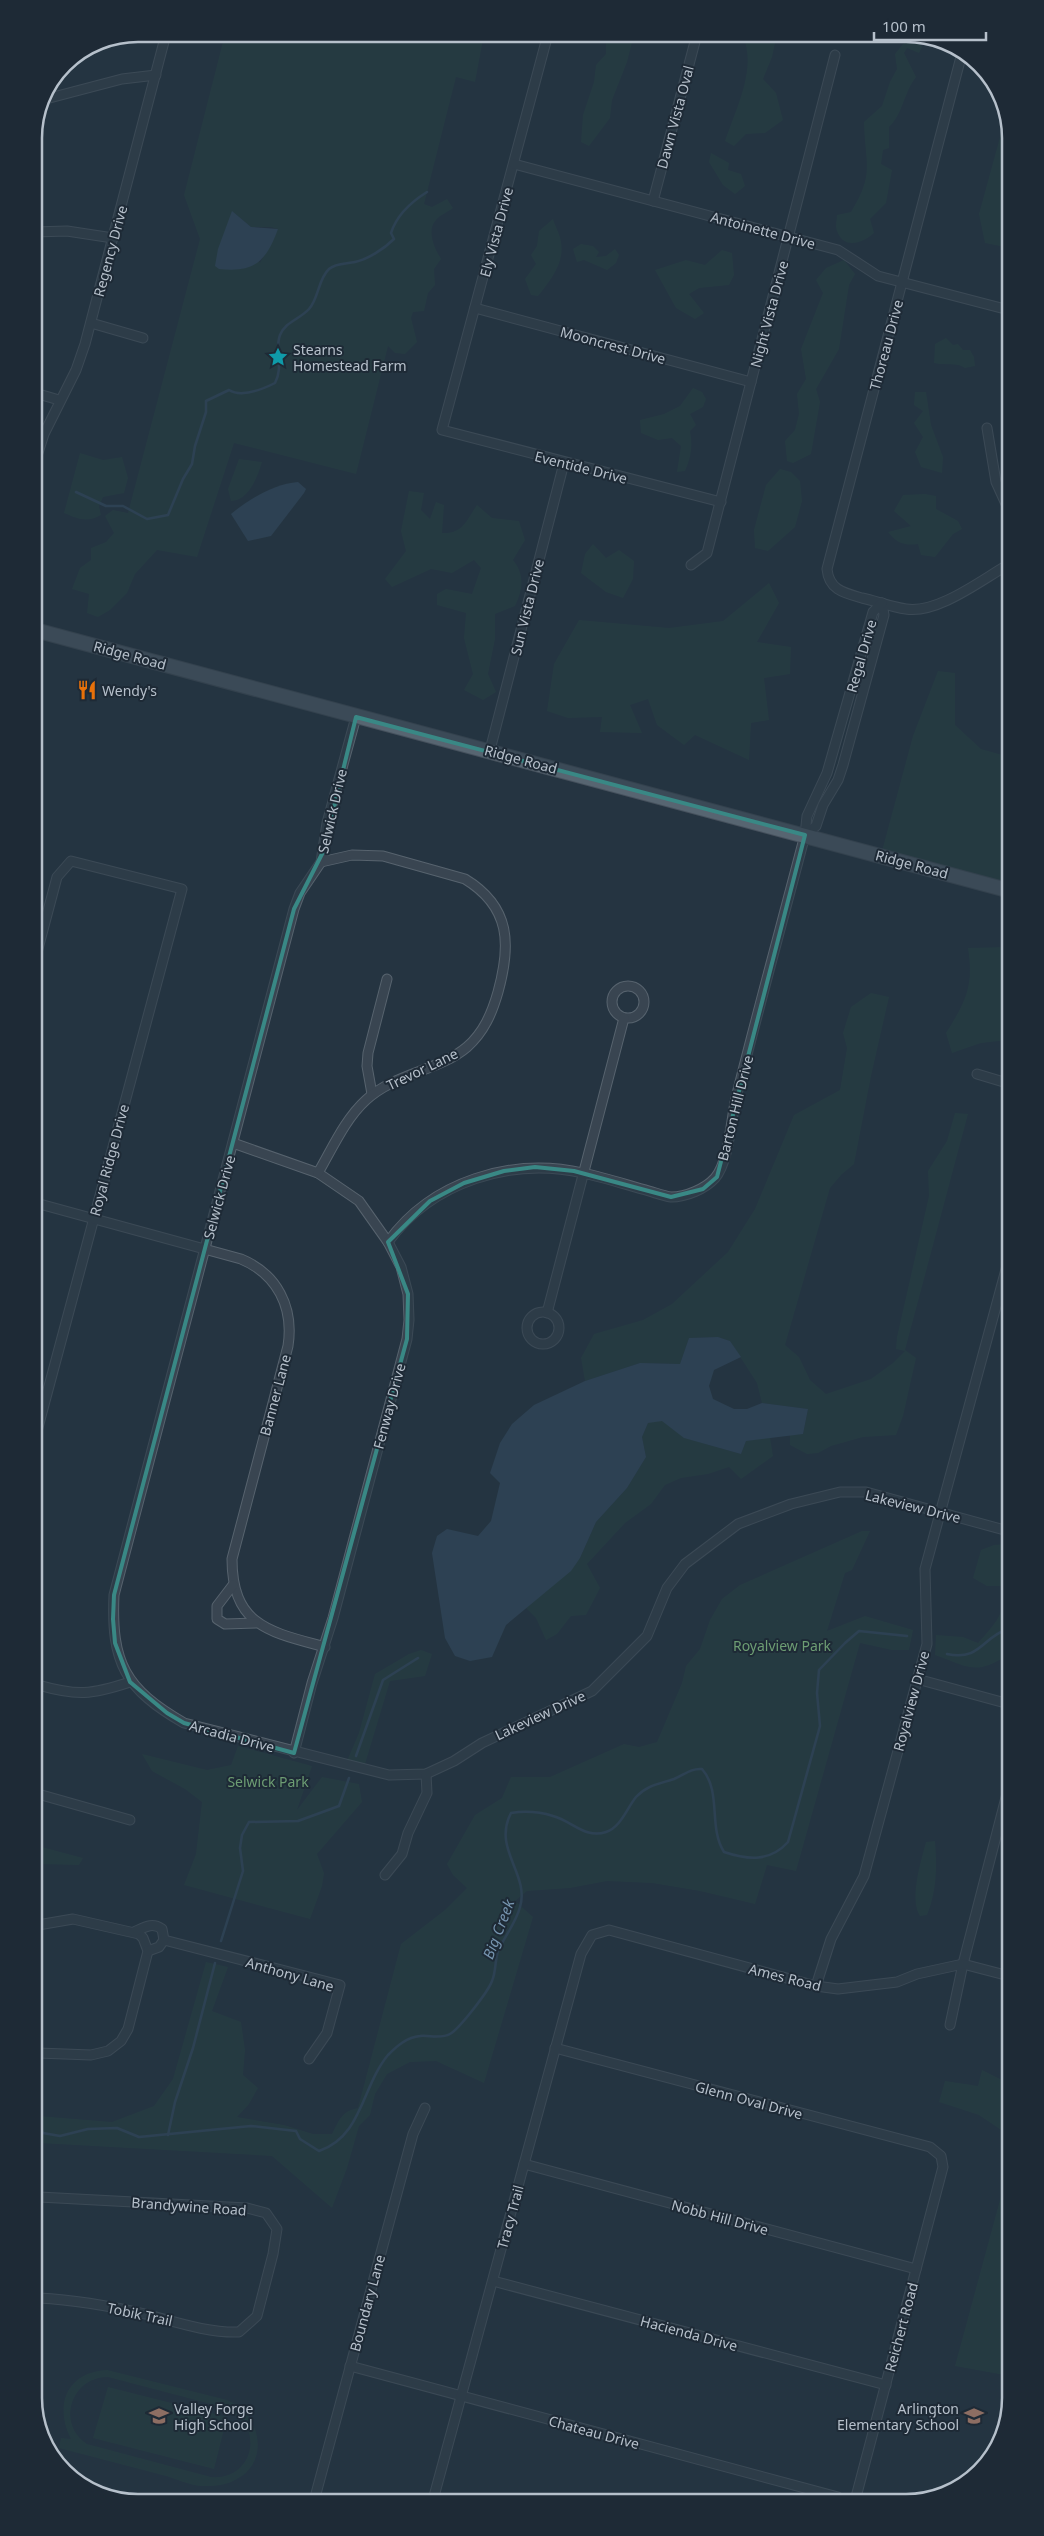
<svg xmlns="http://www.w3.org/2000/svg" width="1044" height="2536" viewBox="0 0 1044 2536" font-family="'Noto Sans',sans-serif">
<rect width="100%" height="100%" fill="#253441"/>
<g fill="#274242" fill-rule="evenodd">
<path d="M 225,34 L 484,34 L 475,82 L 456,77 L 424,204 L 432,207 L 447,199 L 453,208 C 448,212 440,215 436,220 C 426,231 435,249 441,259 L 434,269 L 435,285 L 428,293 L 424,311 L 413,312 L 411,318 L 417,342 L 405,354 L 395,353 L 388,346 L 356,474 L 234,443 L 197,557 L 157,550 L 135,574 L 127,593 L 110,610 L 98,617 L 87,613 L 89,594 L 72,589 L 80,568 L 91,560 L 91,548 L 106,542 L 114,533 L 105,516 L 113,510 L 128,513 L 200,239 L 184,195 ZM 232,211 L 251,227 L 271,227 L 278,229 L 260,263 Z"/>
<polygon points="606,34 634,34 627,62 612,100 610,118 589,146 581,142 583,115 594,82 596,65 606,54"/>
<path d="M 742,34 L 777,34 L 772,57 L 763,79 L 776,93 L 783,120 L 765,133 L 746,134 L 734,146 L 725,141 C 736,108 758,67 742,34 Z"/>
<path d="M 915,37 L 922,47 L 919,53 L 907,48 L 904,53 L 916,77 C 904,92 903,114 889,127 L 889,148 L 883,150 L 881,164 L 892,170 L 886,203 L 870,219 L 874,233 C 864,242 844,251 837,231 C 835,227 837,219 837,215 L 851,212 C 875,173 865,165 864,122 L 882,106 L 890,82 L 897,69 L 895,54 L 903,44 Z"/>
<polygon points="1005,119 1005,247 985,243 979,214"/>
<polygon points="711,153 729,163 728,170 741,174 745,186 735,194 723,185 709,162"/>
<path d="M 553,219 C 555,226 560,234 561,242 C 565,263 550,281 538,296 L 531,295 L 525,279 L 536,264 L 531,255 L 537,246 L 539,231 Z"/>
<polygon points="581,244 593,246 599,252 596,257 606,256 615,249 619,255 616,263 607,270 584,260 577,262 573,249"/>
<polygon points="722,250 732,253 734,275 729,285 699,288 689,294 704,313 695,319 676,308 655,270 686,260 705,265"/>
<polygon points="844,260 855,274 849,285 839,349 816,389 820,402 811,454 793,463 787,461 785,441 795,430 799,414 797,394 806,379 801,349 823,293 816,280 826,268"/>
<path d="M 946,338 L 953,345 L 958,344 L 963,350 L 970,350 L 974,357 L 975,366 L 965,368 C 957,362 945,366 934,363 L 935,344 Z"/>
<path d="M 693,388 L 702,392 L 706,399 L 703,407 L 690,414 L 696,425 L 690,431 C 693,447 691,457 685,471 L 677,472 L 681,446 L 672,438 L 658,440 L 641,433 L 640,420 L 664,414 L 680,406 Z"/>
<polygon points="915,392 926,392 931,425 943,457 942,473 921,467 915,452 923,437 914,423 923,411 914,405"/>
<path d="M 80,453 L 103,460 L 122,457 L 128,478 L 124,493 L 103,497 L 99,506 L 101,515 C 87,523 78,519 64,513 Z"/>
<path d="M 239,459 L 262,462 C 257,478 249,500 231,501 L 228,489 Z"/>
<polygon points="780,469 791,472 800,481 802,501 795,527 768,551 755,548 754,530 766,485"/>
<path d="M 409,491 L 424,493 L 421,510 L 430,519 L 436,502 L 444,505 L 442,533 C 463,534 466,521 477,505 L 492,518 L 519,521 L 525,540 L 513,560 C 525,575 523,589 515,606 L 495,614 L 495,639 L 488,674 L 496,692 L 483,700 L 464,690 L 473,674 L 464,638 L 466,613 L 437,605 L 437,594 L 446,589 L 472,594 L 481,568 L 474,560 L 452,573 L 431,569 L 392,587 L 385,579 L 406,551 L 401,531 Z"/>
<path d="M 925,494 L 936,496 L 936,509 L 958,521 L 962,529 L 953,534 L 935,557 L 921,555 L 918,544 C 904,546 897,543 888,532 L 911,526 L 894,511 L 903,495 Z"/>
<polygon points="593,544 606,558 619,550 634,561 633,579 623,598 606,592 581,573 585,554"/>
<polygon points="769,583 779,603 757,642 791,647 790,674 764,678 769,720 751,723 749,760 695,735 684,745 657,725 648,699 630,705 642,733 600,732 602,717 568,718 547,711 554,664 579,620 669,628 723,621"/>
<polygon points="938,671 955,673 955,725 981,749 1006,756 1007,884 882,851 913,736"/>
<path d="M 1007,947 L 1007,1040 L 981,1043 L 952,1053 L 946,1033 C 966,1001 974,986 968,948 Z"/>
<polygon points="871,993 889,997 871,1076 854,1164 841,1175 830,1188 785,1345 799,1357 810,1380 826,1394 871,1379 893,1363 905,1351 896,1349 897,1337 929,1196 928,1171 947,1141 955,1113 968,1114 905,1350 916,1358 903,1416 896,1435 863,1437 831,1446 818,1453 807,1454 790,1445 790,1435 803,1434 808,1409 762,1403 757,1383 730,1341 718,1337 689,1338 680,1364 640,1363 585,1381 581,1358 594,1334 643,1320 672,1304 728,1252 755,1209 794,1115 840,1090 847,1048 843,1033 851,1007"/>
<polygon points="662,1420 685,1438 741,1454 746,1441 770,1437 773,1456 741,1479 729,1467 708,1474 681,1478 665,1485 651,1504 625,1523 587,1564 600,1588 586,1615 571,1616 557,1634 546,1640 536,1618 526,1608 580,1558 596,1522 627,1488 646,1457 642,1437 648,1423"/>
<path d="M 862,1531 L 870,1531 L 852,1570 L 845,1573 L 827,1631 L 865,1616 L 913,1630 L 909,1650 L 892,1650 L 860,1643 L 796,1871 L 767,1865 L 755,1904 L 700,1891 L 652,1883 L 607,1881 L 570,1888 L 527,1891 L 515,1901 L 533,1917 L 484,2083 L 436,2061 L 410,2062 L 387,2074 L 375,2094 L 370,2115 L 359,2126 L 347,2168 L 332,2208 L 272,2156 L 39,2143 L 38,2116 L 112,2122 L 154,2106 L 173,2079 L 206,1962 L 228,1967 L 212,2011 L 241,2022 L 245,2050 L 243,2075 L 258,2088 L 249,2104 L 237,2117 L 284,2125 L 313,2134 L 332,2134 C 339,2120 342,2111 358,2108 L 401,1944 L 445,1910 L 467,1888 L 453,1875 L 447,1864 L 475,1815 L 502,1798 L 511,1777 L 550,1777 L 624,1744 L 639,1747 L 657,1742 L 682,1683 L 686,1666 L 700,1649 L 710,1620 L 722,1599 L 740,1585 Z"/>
<path d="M 1008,1544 L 1008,1655 C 975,1676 969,1667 935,1655 L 936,1635 L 963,1637 L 978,1643 C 995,1624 1006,1613 1005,1586 L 987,1586 L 973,1578 L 981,1550 L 994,1545 Z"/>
<polygon points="421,1650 432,1654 425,1676 390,1681 365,1764 347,1761 359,1733 375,1674 409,1654"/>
<polygon points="238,1746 312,1766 297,1810 322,1777 359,1784 362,1802 317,1854 324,1873 322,1886 310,1919 184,1885 196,1854 202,1802 185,1789 152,1771 142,1754 207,1770 231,1765"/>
<path d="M 935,1841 C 937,1867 937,1890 927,1915 L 920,1916 C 909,1899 921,1861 926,1842 Z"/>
<polygon points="38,1846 83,1858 79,1865 38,1864"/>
<polygon points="982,2070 1008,2083 1002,2102 1010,2107 1010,2136 979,2115 939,2102 945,2081 978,2086"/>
<polygon points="1010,2163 1010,2376 955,2366"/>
<path d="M 107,2370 L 227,2400 C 260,2413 272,2462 235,2480 C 225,2486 212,2486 203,2486 C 190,2486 175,2478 162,2475 C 128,2466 93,2457 59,2448 L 61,2438 L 71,2439 C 54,2406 66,2372 107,2370 ZM 108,2377 L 226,2408 C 266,2425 254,2481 211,2477 L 87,2444 C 56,2424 71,2377 108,2377 Z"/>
<polygon points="108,2387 227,2417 214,2469 93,2438"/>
</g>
<g fill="#385169">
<path d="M 232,211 L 251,227 L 278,229 C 266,261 255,273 219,269 L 215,266 L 218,249 Z"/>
<path d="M 298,482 L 306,489 L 304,493 L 271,536 L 248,541 L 231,514 C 249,499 274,484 298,482 Z"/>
<polygon points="718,1337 730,1341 741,1357 714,1370 709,1386 713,1399 734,1409 747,1409 762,1403 808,1409 803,1434 746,1441 741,1454 684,1438 662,1421 648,1423 642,1437 646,1457 627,1488 596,1522 580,1558 571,1571 506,1625 492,1657 470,1661 455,1656 445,1638 432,1553 437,1536 447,1529 478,1536 491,1521 500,1483 490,1473 500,1443 512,1424 534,1405 585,1381 640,1363 680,1364 689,1338"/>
</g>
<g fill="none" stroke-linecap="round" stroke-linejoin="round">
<g stroke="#385169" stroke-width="2.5">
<path d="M 76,492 L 106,506 L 123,506 L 147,519 L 168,515 L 183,479 L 192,464 L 195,446 L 206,412 L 206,401 L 229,390 C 242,398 263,389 275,383 C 284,367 274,351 280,335 C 285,322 300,319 309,309 C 319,298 318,279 329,269 C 336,263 346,264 355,262 C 368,259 384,249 394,239 L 391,233 C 397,214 411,202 427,192"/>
<path d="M 947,1654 C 981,1661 982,1637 1008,1629"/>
<polyline points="356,1756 383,1680 418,1658"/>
<polyline points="221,1941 243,1871 240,1848 242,1835 249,1822 298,1821 339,1806 349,1778"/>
<path d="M 39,2126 L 43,2133 L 60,2136 L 88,2129 L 117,2128 L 139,2137 L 251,2126 L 296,2131 L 300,2139 L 319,2151 C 362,2137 362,2086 388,2055 C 397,2046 407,2037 420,2036 C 429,2035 441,2039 450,2034 C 459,2029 488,1992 492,1981 C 496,1972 495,1960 498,1951 C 504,1937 516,1923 520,1907 C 530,1874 492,1849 511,1813 C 524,1811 540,1812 553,1816 C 572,1821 585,1839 606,1832 C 621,1827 627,1808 636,1797 C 647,1785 659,1784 674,1779 C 684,1775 691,1768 702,1769 C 722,1792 708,1827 724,1852 C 748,1860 770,1862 788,1842 L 820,1726 L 817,1693 L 819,1670 L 845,1643 L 859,1631 L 907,1636"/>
<polyline points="168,2135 175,2102 193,2048 215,1963"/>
</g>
<defs>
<g id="street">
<polyline points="548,34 442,430 721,502"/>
<path d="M 962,53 L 827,569 C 829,590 844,593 862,598 C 876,601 891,607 906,609 C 937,614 980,581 1006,566"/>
<polyline points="42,100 122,79 156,75"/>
<polyline points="514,164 838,250 878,276 1005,309"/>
<polyline points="653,201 697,34"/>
<polyline points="34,232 67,231 113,238"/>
<polyline points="475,308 751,382"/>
<polyline points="91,323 143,338"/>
<polyline points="35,393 59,400"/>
<polyline points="987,428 996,482 1006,504"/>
<polyline points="35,462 44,434 76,370 85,344 166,34"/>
<polyline points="691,565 707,553 835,55"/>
<path d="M 356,717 L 327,823 L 321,862 L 300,893 L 294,909 L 114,1595 C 111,1663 125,1689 184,1723 L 389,1775 L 426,1774 L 454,1761 L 482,1743 L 592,1691 L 647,1636 L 667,1588 L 685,1564 L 738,1524 L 791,1504 L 840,1492 L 866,1492 L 1008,1531"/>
<polyline points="490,750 564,463"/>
<polyline points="805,835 816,826 823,805 838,780 843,765 884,615 882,603"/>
<polyline points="36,956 57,877 71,861 182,889 37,1431"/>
<circle cx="628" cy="1002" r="16"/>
<polyline points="977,1074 1007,1083"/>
<polyline points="372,1094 367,1066 368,1053 387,979"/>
<polyline points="233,1143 318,1173 359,1201 388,1242 401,1267 408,1294 409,1320 407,1339 333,1618 312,1683 294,1753"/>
<path d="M 318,1173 C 332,1149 345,1119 366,1100 C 395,1073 439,1071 467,1047 C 484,1032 492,1013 498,992 C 511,945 511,907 465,879 L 383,856 L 352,855 L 321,862"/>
<path d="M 36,1203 L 241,1259 C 277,1274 294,1307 288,1346 L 232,1559 C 232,1626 270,1632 325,1647"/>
<path d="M 388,1242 C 432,1181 512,1157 583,1173 C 606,1178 627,1185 649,1191 C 656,1193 664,1196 671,1197 C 686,1197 705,1189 715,1178 C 729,1162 731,1119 736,1098 C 758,1010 782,923 805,835 L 807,816 L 827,773 L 873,612 L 882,603"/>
<circle cx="543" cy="1328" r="16"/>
<polyline points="547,1313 624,1018"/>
<polyline points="233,1585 217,1606 217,1619 225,1624 256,1623"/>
<polyline points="917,1679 1009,1704"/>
<path d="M 38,1685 C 77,1696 91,1695 130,1682"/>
<polyline points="38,1794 130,1820"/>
<polyline points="385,1875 402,1854 408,1833 427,1793 426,1774"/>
<polyline points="38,1925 73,1919 139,1934 143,1938 148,1951 128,2029 121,2041 108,2051 91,2055 38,2053"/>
<path d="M 134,1932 C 145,1927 152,1922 162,1929 L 164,1940 L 340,1985 L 327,2033 L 309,2059"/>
<polyline points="148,1951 159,1947 164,1940"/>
<polyline points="816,1986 831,1939 864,1876 927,1644 925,1569 1008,1262"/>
<polyline points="950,2025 963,1964 1009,1786"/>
<polyline points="555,2048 930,2147 941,2156 943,2167 856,2497"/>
<polyline points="524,2164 916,2269"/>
<path d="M 39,2197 L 247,2208 L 266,2213 L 277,2229 L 273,2254 L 257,2316 L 239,2332 C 208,2333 176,2322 145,2314 C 110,2306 75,2300 39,2298"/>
<polyline points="493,2281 886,2385"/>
<polyline points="350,2366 838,2497"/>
<polyline points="939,2497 941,2495"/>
<polyline points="433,2500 581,1954 592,1935 609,1930 816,1986 838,1989 897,1982 917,1974 963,1964 1009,1976"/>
<polyline points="314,2501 413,2134 425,2108"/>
</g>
<polyline id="primary" points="35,630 1007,890"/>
</defs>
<use href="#street" stroke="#57636e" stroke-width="11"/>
<use href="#primary" stroke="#46515d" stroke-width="16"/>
<use href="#street" stroke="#394551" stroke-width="9"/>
<use href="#primary" stroke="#576571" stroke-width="14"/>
</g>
<path d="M0 0H1044V2536H0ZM 356,717 L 805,835 L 717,1177 L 703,1189 L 671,1197 L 574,1171 L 535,1167 L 504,1171 L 464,1183 L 430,1201 L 388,1242 L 408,1294 L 407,1339 L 294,1753 L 184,1723 L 167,1713 L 130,1682 L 115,1643 L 113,1619 L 114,1595 L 294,909 L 323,852 Z" fill="#253441" fill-opacity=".55" fill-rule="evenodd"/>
<path fill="none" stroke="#398885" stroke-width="4" stroke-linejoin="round" d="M 356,717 L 805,835 L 717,1177 L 703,1189 L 671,1197 L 574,1171 L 535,1167 L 504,1171 L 464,1183 L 430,1201 L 388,1242 L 408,1294 L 407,1339 L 294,1753 L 184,1723 L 167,1713 L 130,1682 L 115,1643 L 113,1619 L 114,1595 L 294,909 L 323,852 Z"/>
<defs>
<symbol id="sight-bare" viewBox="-9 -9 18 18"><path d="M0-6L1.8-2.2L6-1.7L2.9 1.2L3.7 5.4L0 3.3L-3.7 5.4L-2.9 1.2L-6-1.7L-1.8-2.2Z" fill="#0f9aa8" stroke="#1e2a36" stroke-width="2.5" paint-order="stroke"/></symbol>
<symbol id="restaurant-bare" viewBox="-9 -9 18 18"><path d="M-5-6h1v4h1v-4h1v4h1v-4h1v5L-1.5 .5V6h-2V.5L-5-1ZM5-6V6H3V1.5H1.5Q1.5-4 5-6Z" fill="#e8710a" stroke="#1e2a36" stroke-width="2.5" paint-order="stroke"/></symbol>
<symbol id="school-bare" viewBox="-9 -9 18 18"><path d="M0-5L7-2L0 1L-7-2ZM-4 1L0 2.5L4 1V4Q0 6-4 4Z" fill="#8d6e63" stroke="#1e2a36" stroke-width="2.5" paint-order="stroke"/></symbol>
</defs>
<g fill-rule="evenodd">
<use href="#sight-bare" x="264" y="343" width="28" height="28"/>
<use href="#restaurant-bare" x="73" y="676" width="28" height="28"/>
<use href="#school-bare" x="145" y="2402" width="28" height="28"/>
<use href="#school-bare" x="960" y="2402" width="28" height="28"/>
</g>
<g text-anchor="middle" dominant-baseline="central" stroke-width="4" stroke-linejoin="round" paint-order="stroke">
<g font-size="14" fill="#b6c0cb" stroke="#1e2a36">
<text transform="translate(675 117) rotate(-75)">Dawn Vista Oval</text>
<text transform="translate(763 230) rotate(15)">Antoinette Drive</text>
<text transform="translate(496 232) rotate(-75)">Ely Vista Drive</text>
<text transform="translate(110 251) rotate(-75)">Regency Drive</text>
<text transform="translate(769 314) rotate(-75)">Night Vista Drive</text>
<text transform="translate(613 345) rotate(15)">Mooncrest Drive</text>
<text transform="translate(886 345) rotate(-75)">Thoreau Drive</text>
<text transform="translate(581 467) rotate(14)">Eventide Drive</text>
<text transform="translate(527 607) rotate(-76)">Sun Vista Drive</text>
<text transform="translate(130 655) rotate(15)">Ridge Road</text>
<text transform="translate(861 656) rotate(-74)">Regal Drive</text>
<text transform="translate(521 759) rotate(15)">Ridge Road</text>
<text transform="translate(332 811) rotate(-77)">Selwick Drive</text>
<text transform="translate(912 864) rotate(15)">Ridge Road</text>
<text transform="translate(422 1069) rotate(-26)">Trevor Lane</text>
<text transform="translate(735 1108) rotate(-76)">Barton Hill Drive</text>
<text transform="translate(109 1160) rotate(-75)">Royal Ridge Drive</text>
<text transform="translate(219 1197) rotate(-75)">Selwick Drive</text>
<text transform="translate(275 1395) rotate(-75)">Banner Lane</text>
<text transform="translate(389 1406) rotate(-75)">Fenway Drive</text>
<text transform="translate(913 1506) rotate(14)">Lakeview Drive</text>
<text transform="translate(911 1701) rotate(-75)">Royalview Drive</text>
<text transform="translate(540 1715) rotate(-25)">Lakeview Drive</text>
<text transform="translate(232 1736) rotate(15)">Arcadia Drive</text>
<text transform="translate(290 1974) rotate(16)">Anthony Lane</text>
<text transform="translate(785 1977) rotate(14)">Ames Road</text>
<text transform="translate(749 2100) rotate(15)">Glenn Oval Drive</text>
<text transform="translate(189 2206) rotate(4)">Brandywine Road</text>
<text transform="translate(510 2217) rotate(-75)">Tracy Trail</text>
<text transform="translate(720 2217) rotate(15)">Nobb Hill Drive</text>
<text transform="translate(367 2303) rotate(-75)">Boundary Lane</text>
<text transform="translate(140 2314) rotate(12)">Tobik Trail</text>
<text transform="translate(901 2327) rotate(-75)">Reichert Road</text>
<text transform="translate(689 2333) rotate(15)">Hacienda Drive</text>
<text transform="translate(594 2432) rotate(15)">Chateau Drive</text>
</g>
<g font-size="14" fill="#b6c0cb" stroke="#1e2a36" text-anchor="start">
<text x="293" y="349">Stearns<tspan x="293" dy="16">Homestead Farm</tspan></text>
<text x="102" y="690">Wendy's</text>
<text x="174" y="2408">Valley Forge<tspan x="174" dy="16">High School</tspan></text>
<text x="959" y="2408" text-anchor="end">Arlington<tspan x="959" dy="16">Elementary School</tspan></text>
</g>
<g font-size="14" fill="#6d9d73" stroke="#1e2a36">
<text x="782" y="1645">Royalview Park</text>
<text x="268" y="1781">Selwick Park</text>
</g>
<g font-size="15" font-style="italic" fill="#7694af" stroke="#1e2a36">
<text transform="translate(498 1929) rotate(-69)">Big Creek</text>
</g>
</g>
<path d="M0 0H1044V2536H0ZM138 42H906A96 96 0 0 1 1002 138V2398A96 96 0 0 1 906 2494H138A96 96 0 0 1 42 2398V138A96 96 0 0 1 138 42Z" fill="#1e2a36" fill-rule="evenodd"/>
<path fill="none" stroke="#b6c0cb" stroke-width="2.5" d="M138 42H906A96 96 0 0 1 1002 138V2398A96 96 0 0 1 906 2494H138A96 96 0 0 1 42 2398V138A96 96 0 0 1 138 42Z"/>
<path d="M874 32v8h112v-8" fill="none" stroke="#b6c0cb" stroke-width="2.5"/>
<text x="882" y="32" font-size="15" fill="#b6c0cb" stroke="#1e2a36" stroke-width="4" paint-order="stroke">100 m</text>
</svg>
